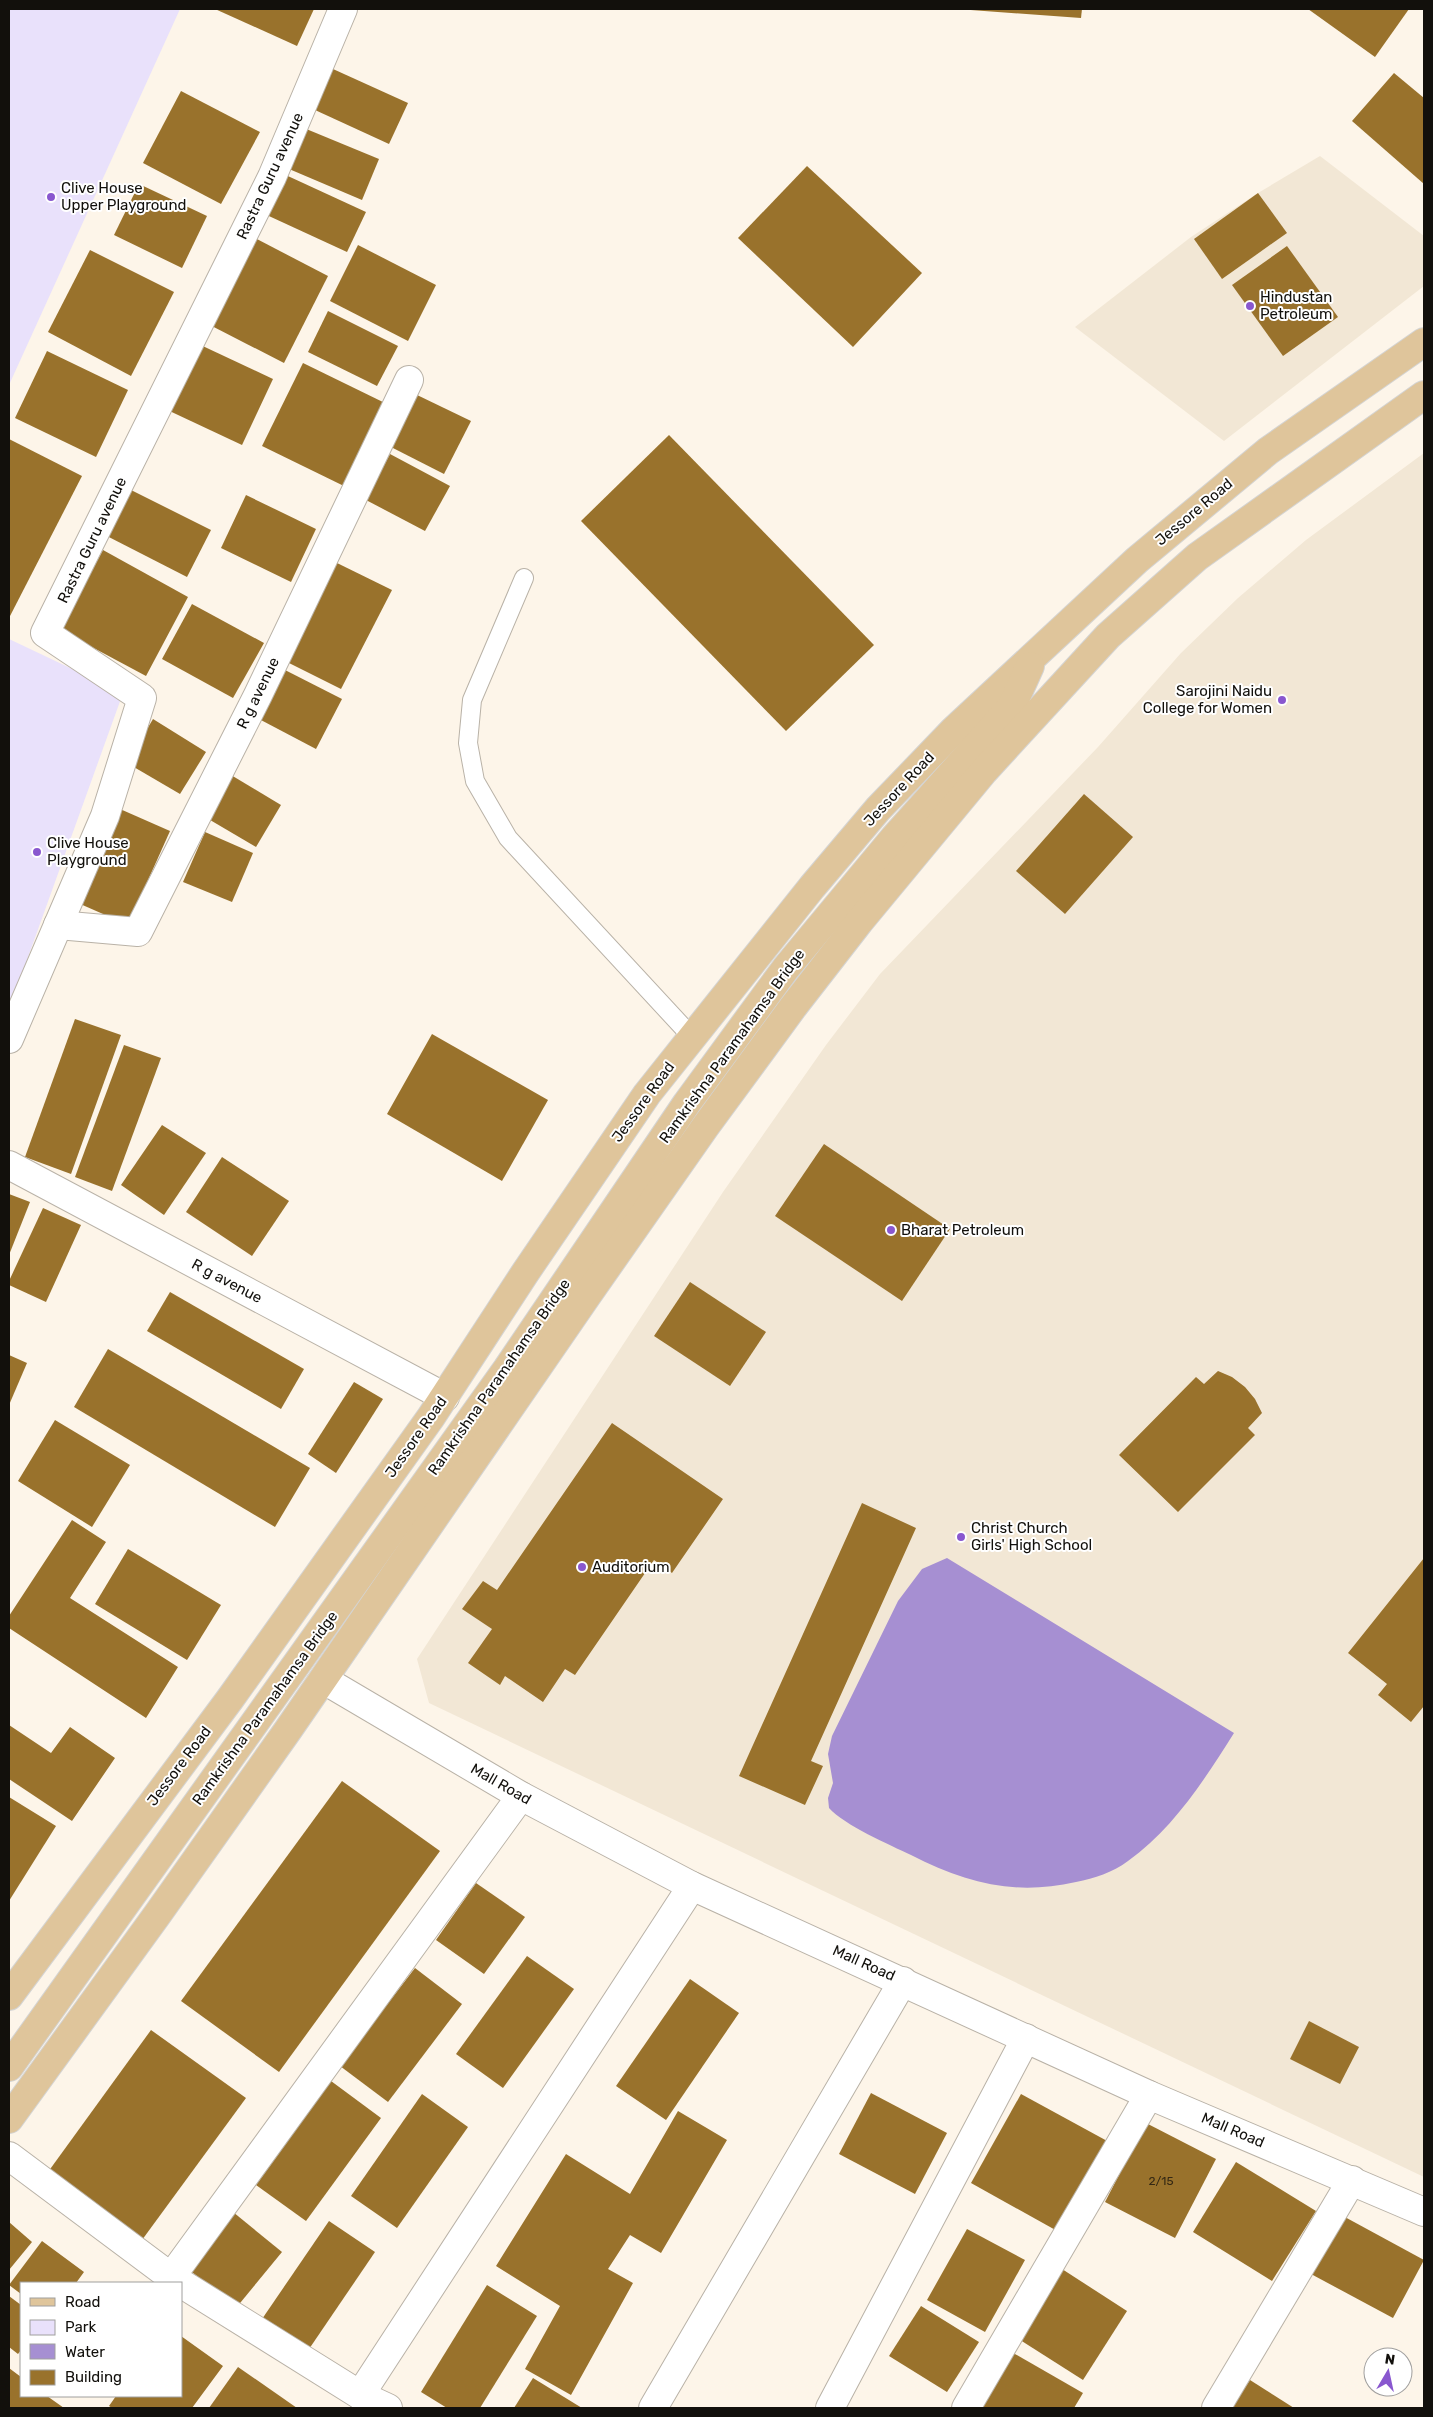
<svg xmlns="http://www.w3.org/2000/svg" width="1433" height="2417" viewBox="0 0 1433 2417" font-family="Rubik,sans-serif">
<rect width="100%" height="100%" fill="#fdf5e9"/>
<g fill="#f2e7d5">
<polygon points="1320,156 1424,236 1424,286 1224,441 1075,327 1191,237 1258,193"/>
<polygon points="1424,453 1424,2177 429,1703 417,1659 723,1192 826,1045 880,974 1098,747 1181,653 1238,598 1306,540"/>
</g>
<g fill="#e9e1fb">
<polygon points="9,9 180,9 9,385"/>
<polygon points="9,639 123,693 9,1010"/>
</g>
<path fill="#a68fd2" d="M 947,1558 L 1234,1733 C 1205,1779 1173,1829 1128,1861 C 1112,1873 1095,1878 1076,1882 C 1014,1896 966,1883 911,1855 C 890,1845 844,1825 829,1808 L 828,1798 L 833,1783 L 828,1754 L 832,1736 L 898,1601 L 922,1569 Z"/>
<g fill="#99722c">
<polygon points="215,9 314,9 297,46"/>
<polygon points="957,9 1082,9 1081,18"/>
<polygon points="1308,9 1409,9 1375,57"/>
<polygon points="333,69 408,103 389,144 315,110"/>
<polygon points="1394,73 1424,98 1424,184 1352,121"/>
<polygon points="181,91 260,132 221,204 143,163"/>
<polygon points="299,126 379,159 362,200 282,166"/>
<polygon points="807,166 922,273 853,347 738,238"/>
<polygon points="277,171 366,212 347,252 258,211"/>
<polygon points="139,184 207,216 182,268 114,235"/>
<polygon points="1258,193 1287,233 1222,279 1194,239"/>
<polygon points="251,236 328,276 284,363 206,323"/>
<polygon points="358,245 436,285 408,341 330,301"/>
<polygon points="1287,246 1338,317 1283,356 1232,285"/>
<polygon points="90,250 174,292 131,376 48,332"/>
<polygon points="328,311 398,346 377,386 308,352"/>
<polygon points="192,341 273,379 242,445 161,407"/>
<polygon points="47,351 128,390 96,457 15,418"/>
<polygon points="303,363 389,405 348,488 262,446"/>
<polygon points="415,394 471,421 444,474 389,446"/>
<polygon points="669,435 874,645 786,731 581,521"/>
<polygon points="9,439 82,476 9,618"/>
<polygon points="390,454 450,486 425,531 366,500"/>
<polygon points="125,487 211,530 187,577 101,533"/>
<polygon points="246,495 316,529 291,582 221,548"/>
<polygon points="103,550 188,597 146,676 60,630"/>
<polygon points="337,563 392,590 341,689 287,662"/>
<polygon points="192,604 264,643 233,698 162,659"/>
<polygon points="285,670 342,699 316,749 259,719"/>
<polygon points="153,719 206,752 180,794 127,763"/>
<polygon points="231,775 281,805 256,847 205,817"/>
<polygon points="1084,794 1133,837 1065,914 1016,871"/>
<polygon points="120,809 170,831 128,925 78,903"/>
<polygon points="205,832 253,853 232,902 183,882"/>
<polygon points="75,1019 121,1035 71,1174 25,1157"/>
<polygon points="432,1034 548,1100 502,1181 387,1114"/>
<polygon points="124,1045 161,1058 112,1191 75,1177"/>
<polygon points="162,1125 206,1153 164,1215 121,1185"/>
<polygon points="824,1144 950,1229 902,1301 775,1216"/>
<polygon points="222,1157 289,1201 252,1256 186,1212"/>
<polygon points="9,1194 30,1202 9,1255"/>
<polygon points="43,1208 81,1225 46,1302 9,1285 9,1281"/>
<polygon points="690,1282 766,1332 730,1386 654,1336"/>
<polygon points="170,1292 304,1369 281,1409 147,1331"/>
<polygon points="108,1349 310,1468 275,1527 74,1407"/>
<polygon points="9,1355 27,1363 9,1405"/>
<polygon points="1218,1371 1232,1377 1245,1387 1255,1399 1262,1413 1248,1428 1255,1435 1178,1512 1119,1455 1196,1377 1204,1384"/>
<polygon points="354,1382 383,1399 336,1473 308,1454"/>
<polygon points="55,1420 130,1465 92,1527 18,1481"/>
<polygon points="612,1423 723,1499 672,1573 654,1560 575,1675 565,1669 543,1702 505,1676 500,1685 468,1663 492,1629 462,1609 483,1581 497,1590"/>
<polygon points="862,1503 916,1528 811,1761 823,1766 805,1805 739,1776"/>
<polygon points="72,1520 106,1542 70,1598 178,1667 146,1718 9,1628 9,1616"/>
<polygon points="128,1549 221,1605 187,1660 95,1604"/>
<polygon points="1424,1558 1424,1706 1411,1722 1378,1695 1387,1684 1348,1653"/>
<polygon points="9,1725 51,1753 70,1727 115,1758 72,1821 9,1779"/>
<polygon points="342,1781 440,1851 279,2072 181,2001"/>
<polygon points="9,1797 56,1826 9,1901"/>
<polygon points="476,1883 525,1917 484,1974 436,1940"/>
<polygon points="527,1956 574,1989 503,2088 456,2054"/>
<polygon points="415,1968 462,2004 388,2102 340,2066"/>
<polygon points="690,1979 739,2013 666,2120 616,2086"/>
<polygon points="1309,2021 1359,2047 1340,2084 1290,2059"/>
<polygon points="151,2030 246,2098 142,2240 48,2172"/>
<polygon points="331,2081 381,2118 306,2221 256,2185"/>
<polygon points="871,2093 947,2133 915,2194 839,2154"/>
<polygon points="422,2094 468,2127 397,2228 351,2196"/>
<polygon points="1021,2094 1109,2142 1059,2232 971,2183"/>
<polygon points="678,2111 727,2140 661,2253 630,2235 608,2269 633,2283 571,2395 525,2369 560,2306 496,2266 566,2154 630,2194"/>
<polygon points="1146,2123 1216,2159 1175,2238 1105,2202"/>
<polygon points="1236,2162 1316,2211 1272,2281 1193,2232"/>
<polygon points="233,2212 282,2252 236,2308 187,2268"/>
<polygon points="1343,2216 1424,2260 1393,2318 1311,2274"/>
<polygon points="329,2221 375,2252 307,2352 260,2322"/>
<polygon points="9,2222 32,2242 9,2270"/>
<polygon points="967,2229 1025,2260 985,2332 927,2300"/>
<polygon points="42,2241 84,2272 76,2283 21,2283 21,2294 9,2285"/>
<polygon points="1062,2269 1127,2311 1083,2380 1017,2338"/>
<polygon points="487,2285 537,2316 480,2408 447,2408 421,2392"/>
<polygon points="9,2296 21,2305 21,2350 18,2354 9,2347"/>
<polygon points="921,2306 979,2342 947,2392 889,2356"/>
<polygon points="181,2336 223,2366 192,2408 112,2408 109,2406 116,2396 181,2396"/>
<polygon points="1008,2350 1083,2393 1074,2408 976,2408"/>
<polygon points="238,2367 297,2408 209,2408"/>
<polygon points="9,2368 21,2377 21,2396 47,2396 64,2408 9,2408"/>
<polygon points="533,2378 582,2408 514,2408"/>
<polygon points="1250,2380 1294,2408 1231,2408"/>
</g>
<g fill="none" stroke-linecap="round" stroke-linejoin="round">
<defs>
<polyline id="service" points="524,578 472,700 468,743 475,781 508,838 692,1037"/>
<g id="minor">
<polyline points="58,925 138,932 258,695 409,380"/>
<polyline points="9,1039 105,816 142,698 45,633 272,177 343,9"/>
<polyline points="9,1165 445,1397"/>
<polyline points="320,1684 331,1684 521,1796 692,1886 1149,2095 1424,2212"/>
<polyline points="9,2156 171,2277 360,2395 388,2408"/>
<polyline points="171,2277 521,1796"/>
<polyline points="360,2395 692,1886"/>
<polyline points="653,2408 903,1981"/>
<polyline points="830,2408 1026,2038"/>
<polyline points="966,2408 1149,2095"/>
<polyline points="1216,2408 1352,2180"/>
</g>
<g id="primary">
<polyline points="9,1996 230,1699 431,1417 525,1273 647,1094 812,887 878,809 954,730 1137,560 1268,451 1424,342"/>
<polyline points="9,2067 507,1369 687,1103 786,968 894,838 1012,706 1030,666"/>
<polyline points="9,2119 157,1915 288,1730 586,1297 705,1127 793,1007 859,922 984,771 1108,636 1197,557 1424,395"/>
</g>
</defs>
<use href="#service" stroke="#b9b2a7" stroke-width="20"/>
<use href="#minor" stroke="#b9b2a7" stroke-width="30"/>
<use href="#primary" stroke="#d4d4d3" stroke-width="30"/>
<use href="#service" stroke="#fff" stroke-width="18"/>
<use href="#minor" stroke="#fff" stroke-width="28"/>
<use href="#primary" stroke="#dfc59b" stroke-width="28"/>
</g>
<g fill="#8957cf" stroke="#fff" stroke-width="2">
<circle cx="51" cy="197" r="5"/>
<circle cx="1250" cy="306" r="5"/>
<circle cx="1282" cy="700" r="5"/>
<circle cx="37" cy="852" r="5"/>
<circle cx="891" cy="1230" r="5"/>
<circle cx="961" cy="1537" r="5"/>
<circle cx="582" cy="1567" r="5"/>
</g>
<g text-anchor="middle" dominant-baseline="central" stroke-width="4" stroke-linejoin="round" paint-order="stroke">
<g font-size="12" fill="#342814">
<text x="1161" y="2181">2/15</text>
</g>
<g font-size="15" fill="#12100c" stroke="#fff">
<text transform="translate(270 176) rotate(-65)">Rastra Guru avenue</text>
<text transform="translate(1194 512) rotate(-40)">Jessore Road</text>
<text transform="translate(92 540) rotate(-64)">Rastra Guru avenue</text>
<text transform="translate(258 693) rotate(-64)">R g avenue</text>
<text transform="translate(899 789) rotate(-47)">Jessore Road</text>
<text transform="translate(732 1046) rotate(-54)">Ramkrishna Paramahamsa Bridge</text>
<text transform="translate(643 1102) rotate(-54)">Jessore Road</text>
<text transform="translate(227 1281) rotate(28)">R g avenue</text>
<text transform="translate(499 1377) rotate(-55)">Ramkrishna Paramahamsa Bridge</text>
<text transform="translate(416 1437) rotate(-55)">Jessore Road</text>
<text transform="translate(265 1708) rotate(-54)">Ramkrishna Paramahamsa Bridge</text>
<text transform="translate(179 1766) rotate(-53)">Jessore Road</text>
<text transform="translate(501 1784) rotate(30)">Mall Road</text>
<text transform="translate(864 1963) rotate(24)">Mall Road</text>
<text transform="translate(1233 2130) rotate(23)">Mall Road</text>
</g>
<g font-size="15" fill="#12100c" stroke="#fff" text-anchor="start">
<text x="61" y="188">Clive House<tspan x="61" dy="17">Upper Playground</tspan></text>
<text x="1260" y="297">Hindustan<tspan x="1260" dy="17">Petroleum</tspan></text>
<text x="1272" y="691" text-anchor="end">Sarojini Naidu<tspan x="1272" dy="17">College for Women</tspan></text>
<text x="47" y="843">Clive House<tspan x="47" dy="17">Playground</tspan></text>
<text x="901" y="1230">Bharat Petroleum</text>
<text x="971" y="1528">Christ Church<tspan x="971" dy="17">Girls' High School</tspan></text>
<text x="592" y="1567">Auditorium</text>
</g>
</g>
<rect width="1433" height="2417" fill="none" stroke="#12100c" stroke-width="20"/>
<rect x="20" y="2282" width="162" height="115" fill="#ffffff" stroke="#a09f9e"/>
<rect x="30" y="2298" width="25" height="8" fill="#dfc59b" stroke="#a09f9e"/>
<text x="65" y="2307" font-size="15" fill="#12100c">Road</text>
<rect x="30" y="2320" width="25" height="15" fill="#e9e1fb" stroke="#a09f9e"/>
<text x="65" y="2332" font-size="15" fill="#12100c">Park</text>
<rect x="30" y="2344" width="25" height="15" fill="#a68fd2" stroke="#a09f9e"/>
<text x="65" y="2357" font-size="15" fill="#12100c">Water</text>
<rect x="30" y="2370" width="25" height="15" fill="#99722c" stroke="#a09f9e"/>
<text x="65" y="2382" font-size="15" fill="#12100c">Building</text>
<g transform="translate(1388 2372) rotate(9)"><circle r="24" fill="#ffffff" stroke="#a09f9e"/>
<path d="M0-4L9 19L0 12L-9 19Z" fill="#8957cf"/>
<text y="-8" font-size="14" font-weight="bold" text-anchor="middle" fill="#12100c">N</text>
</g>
</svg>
